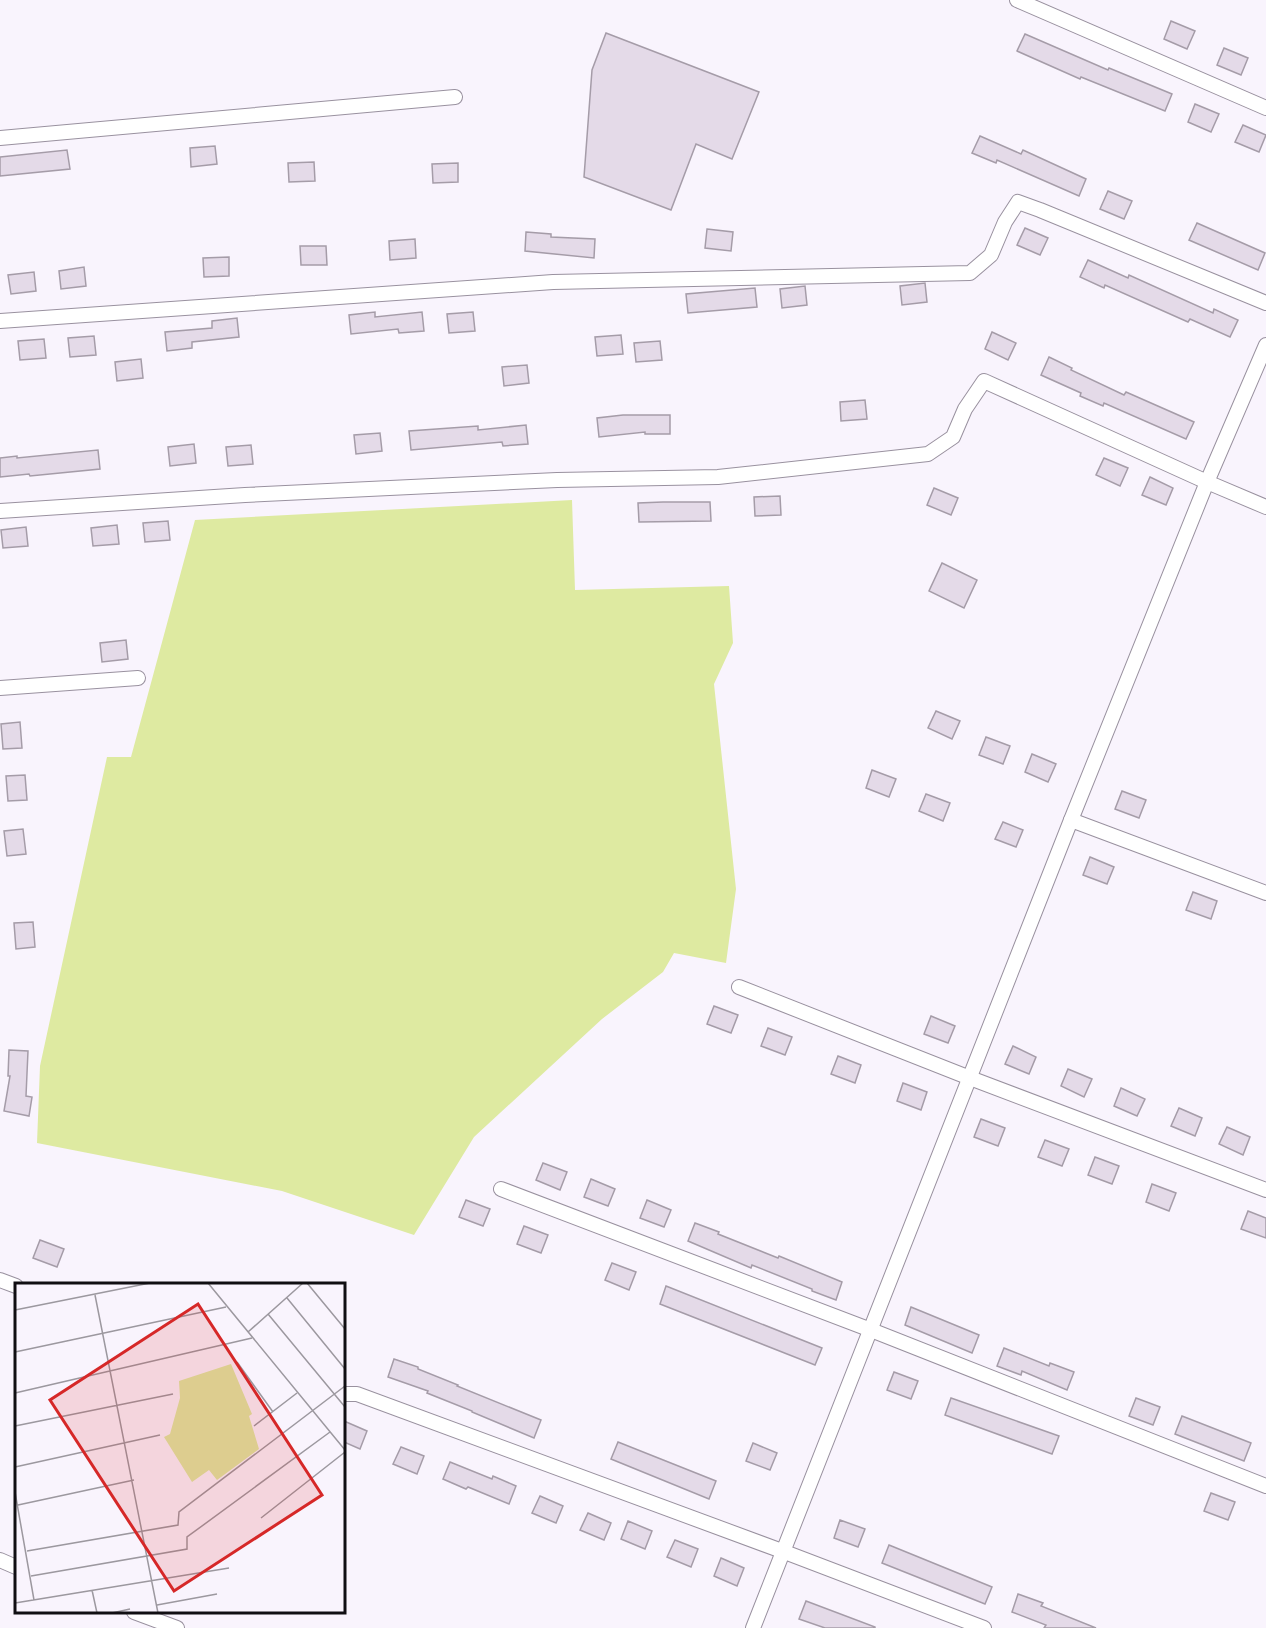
<svg xmlns="http://www.w3.org/2000/svg" width="1266" height="1628" viewBox="0 0 1266 1628" font-family="'Fira Sans Condensed',sans-serif">
<rect width="100%" height="100%" fill="#f9f4fd"/>
<polygon fill="#deeaa1" points="572,500 575,590 729,586 733,643 714,684 736,889 726,963 674,953 663,972 602,1019 474,1137 414,1235 282,1191 37,1143 40,1066 107,757 131,757 195,520"/>
<g fill="#e4dae8" stroke="#a59ca8" stroke-width="1.5">
<polygon points="1171,21 1195,31 1187,49 1164,39"/>
<polygon points="606,33 759,92 732,159 696,144 671,210 584,177 592,70"/>
<polygon points="1025,34 1108,70 1109,68 1172,94 1165,111 1081,77 1080,79 1017,51"/>
<polygon points="1224,48 1248,58 1241,75 1217,65"/>
<polygon points="1195,104 1219,114 1211,132 1188,122"/>
<polygon points="1243,125 1266,135 1259,152 1235,142"/>
<polygon points="980,136 1021,154 1023,150 1086,179 1079,196 997,160 996,163 972,153"/>
<polygon points="215,146 217,164 191,167 190,148"/>
<polygon points="67,150 70,169 0,176 0,157"/>
<polygon points="314,162 315,181 289,182 288,163"/>
<polygon points="458,163 458,182 433,183 432,164"/>
<polygon points="1108,191 1132,201 1124,219 1100,209"/>
<polygon points="1197,223 1265,253 1258,270 1189,240"/>
<polygon points="1025,228 1048,238 1040,255 1017,245"/>
<polygon points="707,229 733,232 731,251 705,248"/>
<polygon points="526,232 551,234 551,237 595,239 594,258 525,251"/>
<polygon points="415,239 416,258 390,260 389,241"/>
<polygon points="300,246 326,246 327,265 301,265"/>
<polygon points="229,257 229,276 204,277 203,258"/>
<polygon points="1088,260 1128,278 1129,275 1213,313 1214,309 1238,320 1230,337 1190,319 1188,322 1105,285 1104,288 1080,277"/>
<polygon points="84,267 86,286 61,289 59,271"/>
<polygon points="34,272 36,291 11,294 8,275"/>
<polygon points="925,283 927,302 902,305 900,286"/>
<polygon points="805,286 807,305 782,308 780,289"/>
<polygon points="755,288 757,307 688,313 686,294"/>
<polygon points="375,312 375,317 422,312 424,331 399,333 398,329 351,334 349,315"/>
<polygon points="473,312 475,331 449,333 447,314"/>
<polygon points="237,318 239,337 192,342 192,348 167,351 165,332 212,328 212,321"/>
<polygon points="992,332 1016,343 1008,360 985,349"/>
<polygon points="621,335 623,354 597,356 595,337"/>
<polygon points="94,336 96,355 70,357 68,338"/>
<polygon points="44,339 46,358 20,360 18,341"/>
<polygon points="660,341 662,360 636,362 634,343"/>
<polygon points="1049,357 1072,368 1071,370 1124,395 1126,392 1194,422 1186,439 1104,403 1103,406 1080,396 1081,393 1041,375"/>
<polygon points="141,359 143,378 117,381 115,362"/>
<polygon points="527,365 529,383 504,386 502,367"/>
<polygon points="865,400 867,419 841,421 840,402"/>
<polygon points="623,415 670,415 670,434 645,434 645,432 599,437 597,418"/>
<polygon points="526,425 528,444 503,446 502,442 411,450 409,431 478,426 478,430"/>
<polygon points="380,433 382,451 356,454 354,435"/>
<polygon points="194,444 196,463 170,466 168,447"/>
<polygon points="251,445 253,464 228,466 226,447"/>
<polygon points="98,450 100,469 30,476 29,474 0,477 0,458 17,456 17,458"/>
<polygon points="1104,458 1128,468 1120,486 1096,475"/>
<polygon points="1150,477 1173,488 1166,505 1142,495"/>
<polygon points="934,488 958,498 951,515 927,505"/>
<polygon points="780,496 781,515 755,516 754,497"/>
<polygon points="663,502 710,502 711,521 639,522 638,503"/>
<polygon points="168,521 170,540 145,542 143,523"/>
<polygon points="117,525 119,544 93,546 91,528"/>
<polygon points="26,527 28,546 3,548 1,530"/>
<polygon points="942,563 977,580 964,608 929,591"/>
<polygon points="126,640 128,659 102,662 100,643"/>
<polygon points="936,711 960,721 952,739 928,728"/>
<polygon points="20,722 22,748 3,749 1,724"/>
<polygon points="986,737 1010,746 1003,764 979,755"/>
<polygon points="1032,754 1056,764 1048,782 1025,772"/>
<polygon points="872,770 896,779 889,797 866,788"/>
<polygon points="25,775 27,800 8,801 6,776"/>
<polygon points="1122,791 1146,800 1139,818 1115,809"/>
<polygon points="926,794 950,803 943,821 919,811"/>
<polygon points="1003,822 1023,830 1016,847 995,839"/>
<polygon points="23,829 26,854 7,856 4,831"/>
<polygon points="1090,857 1114,867 1107,884 1083,875"/>
<polygon points="1193,892 1217,901 1211,919 1186,910"/>
<polygon points="33,922 35,947 16,949 14,923"/>
<polygon points="714,1006 738,1015 731,1033 707,1024"/>
<polygon points="931,1016 955,1026 948,1043 924,1034"/>
<polygon points="768,1028 792,1037 785,1055 761,1046"/>
<polygon points="1013,1046 1036,1057 1029,1074 1005,1064"/>
<polygon points="9,1050 28,1051 26,1096 32,1097 29,1116 4,1111 10,1076 8,1076"/>
<polygon points="838,1056 861,1065 855,1083 831,1074"/>
<polygon points="1068,1069 1092,1079 1084,1097 1061,1086"/>
<polygon points="903,1083 927,1092 921,1110 897,1101"/>
<polygon points="1121,1088 1145,1099 1137,1116 1114,1106"/>
<polygon points="1179,1108 1202,1118 1195,1136 1171,1126"/>
<polygon points="981,1119 1005,1128 998,1146 974,1137"/>
<polygon points="1227,1127 1250,1137 1243,1155 1219,1144"/>
<polygon points="1045,1140 1069,1149 1062,1166 1038,1157"/>
<polygon points="1095,1157 1119,1166 1112,1184 1088,1175"/>
<polygon points="543,1163 567,1172 560,1190 536,1180"/>
<polygon points="591,1179 615,1189 608,1206 584,1197"/>
<polygon points="1152,1184 1176,1193 1169,1211 1146,1202"/>
<polygon points="466,1200 490,1209 483,1226 459,1217"/>
<polygon points="647,1200 671,1210 664,1227 640,1218"/>
<polygon points="1248,1211 1266,1218 1266,1238 1241,1229"/>
<polygon points="695,1223 719,1232 718,1234 778,1258 779,1256 842,1282 836,1300 812,1291 812,1289 752,1265 751,1268 688,1241"/>
<polygon points="524,1226 548,1235 541,1253 517,1244"/>
<polygon points="40,1240 64,1249 57,1267 33,1258"/>
<polygon points="612,1263 636,1272 629,1290 605,1280"/>
<polygon points="666,1286 822,1348 815,1365 660,1304"/>
<polygon points="911,1307 979,1335 972,1353 905,1325"/>
<polygon points="1004,1348 1049,1366 1050,1363 1074,1372 1067,1390 1022,1371 1021,1375 997,1366"/>
<polygon points="394,1359 418,1367 418,1369 458,1385 457,1386 541,1420 534,1438 472,1412 472,1411 427,1393 428,1391 388,1377"/>
<polygon points="894,1372 918,1381 911,1399 887,1390"/>
<polygon points="951,1398 1059,1436 1052,1454 945,1415"/>
<polygon points="1136,1398 1160,1407 1153,1425 1129,1416"/>
<polygon points="1182,1416 1251,1443 1244,1461 1175,1434"/>
<polygon points="344,1421 367,1431 360,1449 344,1442"/>
<polygon points="618,1442 716,1481 709,1499 611,1459"/>
<polygon points="753,1443 777,1453 770,1470 746,1461"/>
<polygon points="401,1447 424,1456 417,1474 393,1464"/>
<polygon points="450,1462 492,1479 493,1476 516,1486 509,1504 468,1487 466,1489 443,1479"/>
<polygon points="1211,1493 1235,1502 1228,1520 1204,1511"/>
<polygon points="540,1496 563,1506 556,1523 532,1513"/>
<polygon points="588,1513 611,1523 604,1540 580,1530"/>
<polygon points="840,1520 865,1529 858,1547 834,1538"/>
<polygon points="628,1521 652,1531 645,1549 621,1539"/>
<polygon points="675,1540 698,1549 691,1567 667,1557"/>
<polygon points="889,1545 992,1587 985,1604 882,1563"/>
<polygon points="721,1558 744,1568 737,1586 714,1576"/>
<polygon points="1018,1594 1043,1603 1041,1606 1096,1628 1044,1628 1046,1625 1012,1612"/>
<polygon points="806,1601 875,1627 875,1628 825,1628 799,1619"/>
</g>
<g fill="none" stroke-linecap="round" stroke-linejoin="round">
<defs>
<g id="street">
<polyline points="1017,0 1266,108"/>
<polyline points="0,138 455,97"/>
<polyline points="0,321 553,282 970,273 991,255 1005,222 1018,202 1040,210 1266,303"/>
<polyline points="0,511 245,495 557,480 718,477 928,454 953,437 965,409 984,381 1207,482 1266,507"/>
<polyline points="0,688 138,678"/>
<polyline points="1071,820 1266,893"/>
<polyline points="739,987 970,1078 1266,1190"/>
<polyline points="501,1189 871,1330 1266,1486"/>
<polyline points="0,1280 16,1286"/>
<polyline points="344,1394 357,1394 782,1551 984,1628"/>
<polyline points="0,1560 16,1567"/>
<polyline points="134,1612 177,1628"/>
<polyline points="753,1628 1071,820 1207,482 1266,345"/>
</g>
</defs>
<use href="#street" stroke="#99919f" stroke-width="16"/>
<use href="#street" stroke="#fff" stroke-width="14"/>
</g>
<g transform="translate(15 1283)">
<rect width="330" height="330" fill="#f9f4fd"/>
<path d="M 216,81 L 237,131 L 234,133 L 244,166 L 202,197 L 194,187 L 177,199 L 149,154 L 155,151 L 165,115 L 164,98 Z" fill="#deeaa1"/>
<path fill="none" stroke="#9c989f" stroke-width="1.5" d="M 193,0 L 330,167M 292,0 L 330,46M 80,12 L 143,330M 272,15 L 330,86M 0,27 L 135,0M 253,31 L 330,124M 233,49 L 288,0M 0,69 L 211,24M 222,79 L 258,129M 0,110 L 237,55M 0,143 L 158,111M 239,143 L 282,110M 0,184 L 145,152M 0,209 L 19,317M 3,222 L 119,197M 246,235 L 330,169M 12,268 L 163,242 L 164,229 L 330,103M 16,293 L 172,266 L 172,254 L 315,149M 77,307 L 82,330M 0,320 L 214,285M 142,322 L 202,311M 97,330 L 115,326"/>
<path fill="#d62828" fill-opacity="0.15" stroke="#d62828" stroke-width="3" d="M 183,21 L 307,212 L 159,308 L 35,117 Z"/>
<rect width="330" height="330" fill="none" stroke="#100e12" stroke-width="3"/>
</g>
</svg>
